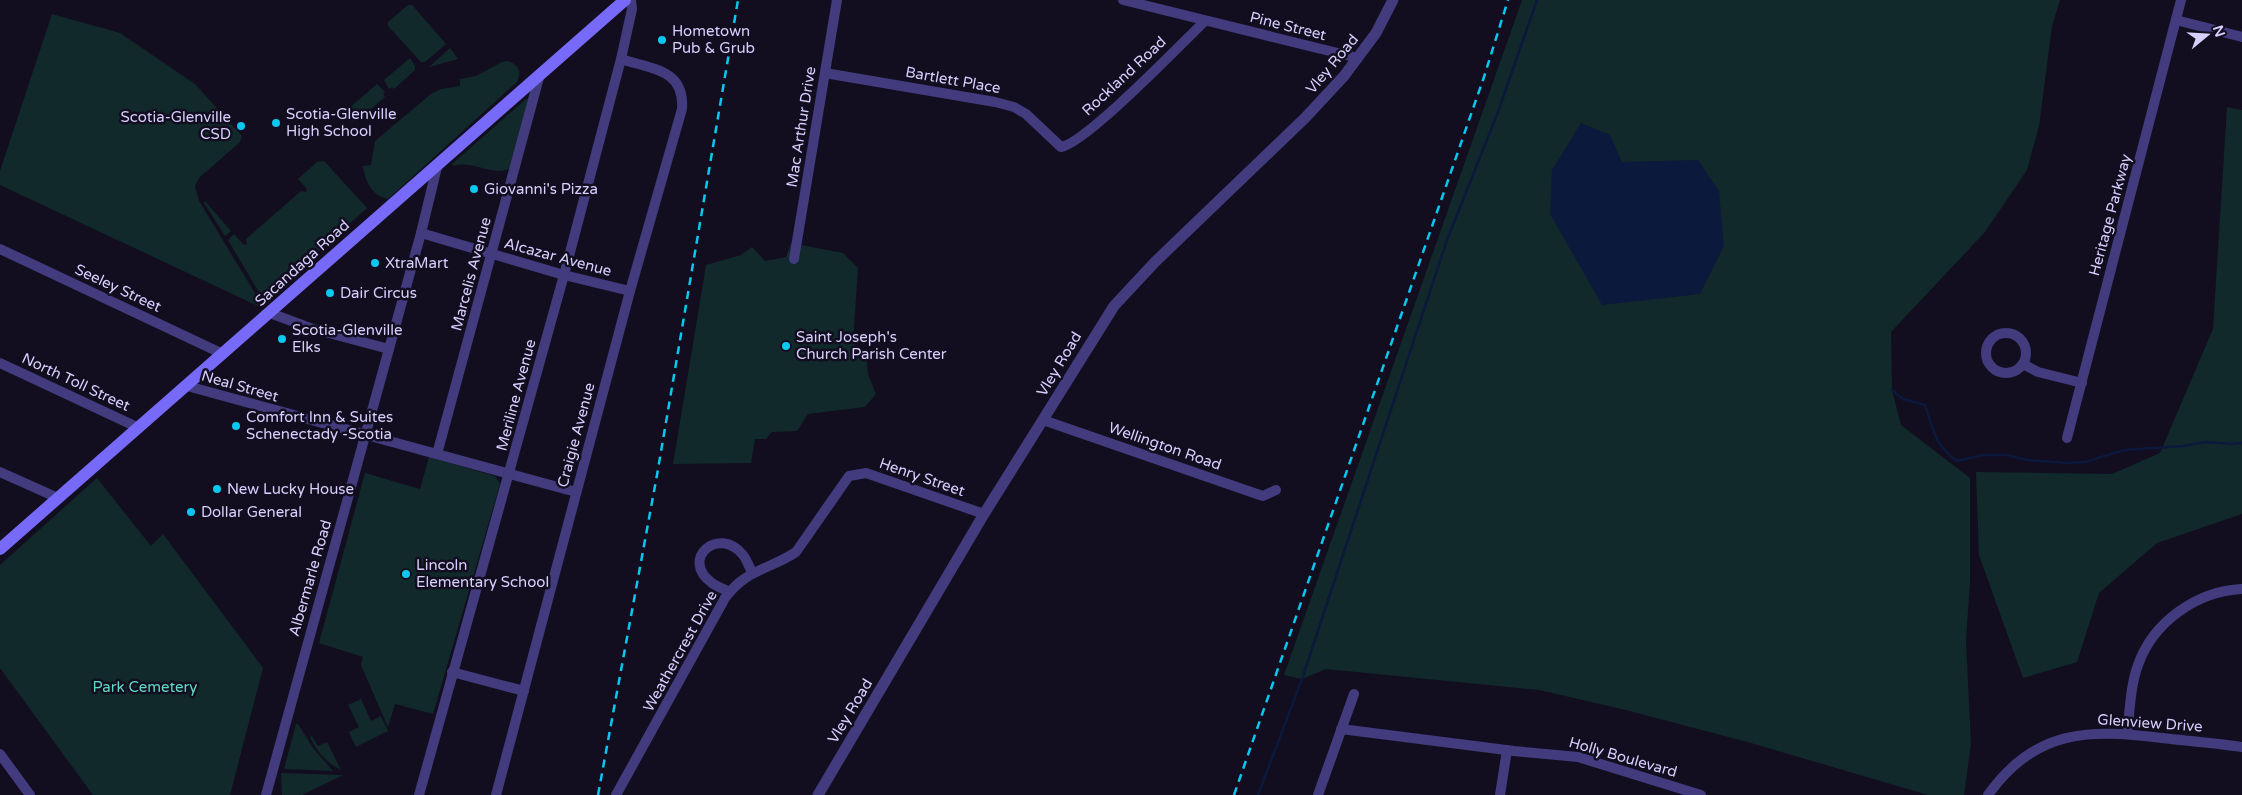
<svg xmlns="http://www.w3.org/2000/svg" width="2242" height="795" viewBox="0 0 2242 795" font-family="'Varela Round',sans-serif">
<rect width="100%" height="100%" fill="#120e20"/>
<g fill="#11292a">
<polygon points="1522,0 2060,0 2052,26 2039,126 2027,170 1985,232 1891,332 1892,390 1901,425 1970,478 1970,582 1966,641 1971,744 1964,795 1928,795 1751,743 1626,710 1539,690 1326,669 1302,679 1284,675"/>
<polygon points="408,5 412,5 446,44 425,62 421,62 388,26 388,22"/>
<polygon points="52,14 120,33 195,84 242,136 240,142 199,178 195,186 199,201 261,303 258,306 0,185 0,171"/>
<polygon points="450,48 458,59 429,67"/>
<polygon points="410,58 415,66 415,70 394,89 392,87 389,89 384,80"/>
<path d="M 508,61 C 519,65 522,72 517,82 L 388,199 C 372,196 365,181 363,166 L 371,165 L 375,141 L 431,94 L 441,89 L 460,86 L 460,79 L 476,76 L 502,62 Z"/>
<polygon points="377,84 385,92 383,94 385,97 356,122 355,120 352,122 350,120 344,120 340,116"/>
<path d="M 526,99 L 528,99 L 511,168 C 494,178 472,159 454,166 L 452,164 Z"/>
<polygon points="2227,107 2242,110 2242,514 2157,543 2099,593 2077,662 2023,678 1979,555 1976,472 2112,474 2160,453 2213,329"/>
<polygon points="324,161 367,208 264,301 228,240 234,234 243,244 247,245 246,239 301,191 306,192 307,189 298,179 317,162"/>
<polygon points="205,201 231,231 225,236 204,203"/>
<polygon points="791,243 843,253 858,268 853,342 858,348 866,353 868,374 876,394 865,407 808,414 797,431 772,432 766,439 755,439 751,463 673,464 706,265 741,255 752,247 765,261 786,257"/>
<polygon points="429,457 495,476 500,484 433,714 395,704 388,727 361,665 363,657 319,643 365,473 420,489"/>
<polygon points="97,478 151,546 163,534 263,668 230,795 93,795 0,668 0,565"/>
<polygon points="361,699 371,721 381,716 388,731 356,747 349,732 359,727 348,705"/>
<polygon points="296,724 298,724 313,748 333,771 284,769"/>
<path d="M 312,736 L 318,746 L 327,742 L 341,770 C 327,763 317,752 310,737 Z"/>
<polygon points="281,773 343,775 302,795 282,795"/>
</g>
<polygon fill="#0b193c" points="1581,123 1610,135 1622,162 1698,160 1719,191 1724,246 1700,294 1602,305 1550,214 1552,170"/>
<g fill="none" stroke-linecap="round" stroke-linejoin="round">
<g stroke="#0b193c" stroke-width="2.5">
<path d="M 1892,390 L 1903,399 L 1925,405 C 1933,429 1935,446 1957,461 L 1983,455 L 2007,455 L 2027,460 L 2067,463 L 2085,462 L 2124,450 L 2184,446 L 2205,442 L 2232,444 L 2242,443"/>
<polyline points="1258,795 1302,679 1447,240 1498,112 1537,0"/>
</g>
<g stroke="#423b7d" stroke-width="10">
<polyline points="1123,0 1358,58"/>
<polyline points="2176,20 2242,37"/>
<path d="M 825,73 L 995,102 L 1014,107 L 1026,114 L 1061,147 C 1086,143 1181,44 1205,21"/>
<polyline points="421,233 564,275 630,291"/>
<polyline points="0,249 223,354"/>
<polyline points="794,259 837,0"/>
<polyline points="270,313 310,328 389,349"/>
<circle cx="2006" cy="353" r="20"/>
<polyline points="0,363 139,428"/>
<polyline points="2023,364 2038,372 2082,383"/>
<polyline points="187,386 576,492"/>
<polyline points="1043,420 1254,493 1263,496 1276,490"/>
<polyline points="2067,438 2181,0"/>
<polyline points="437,454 540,74"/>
<polyline points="0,472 58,498"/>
<path d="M 730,592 C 724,589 717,587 712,583 C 679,559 719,525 743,555 C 747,560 749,567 752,572"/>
<polyline points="452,672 524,691"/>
<polyline points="1341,729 1514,751 1578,757 1701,795"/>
<path d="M 2127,734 C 2130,711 2130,687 2138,665 C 2153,622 2197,591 2242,589"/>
<polyline points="0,754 30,795"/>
<polyline points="266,795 421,233 437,167"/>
<polyline points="419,795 564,275 621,59 632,9 631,0"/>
<path d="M 496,795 L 630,291 L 682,109 C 685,69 651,69 621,59"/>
<path d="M 616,795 L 725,598 C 746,569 769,570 796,552 L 849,476 L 866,473 L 984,514"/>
<polyline points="1318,795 1354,694"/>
<polyline points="1500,795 1507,750"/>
<path d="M 1988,795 C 2035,729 2088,729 2162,738 C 2189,741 2215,743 2242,747"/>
</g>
<polyline stroke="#423b7d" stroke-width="11" points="818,795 984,514 1114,306 1155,262 1305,118 1344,76 1376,33 1393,0"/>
<polyline stroke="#786af9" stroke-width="12" points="0,549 625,0"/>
<g stroke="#09c7ee" stroke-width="2.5" stroke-dasharray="8 6" stroke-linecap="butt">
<polyline points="598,795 657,475 738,0"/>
<polyline points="1234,795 1484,77 1508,0"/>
</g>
</g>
<g fill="#09c7ee" stroke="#120e20" stroke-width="2">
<circle cx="662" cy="40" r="5"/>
<circle cx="276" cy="123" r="5"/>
<circle cx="241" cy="126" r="5"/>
<circle cx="474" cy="189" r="5"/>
<circle cx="375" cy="263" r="5"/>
<circle cx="330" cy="293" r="5"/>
<circle cx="282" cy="339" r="5"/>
<circle cx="786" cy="346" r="5"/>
<circle cx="236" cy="426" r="5"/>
<circle cx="217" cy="489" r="5"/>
<circle cx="191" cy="512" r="5"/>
<circle cx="406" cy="574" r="5"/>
</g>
<g text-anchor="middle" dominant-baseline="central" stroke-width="5" stroke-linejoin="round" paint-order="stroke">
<g font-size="15" fill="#d7cffd" stroke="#120e20">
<text transform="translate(1288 26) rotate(14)">Pine Street</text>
<text transform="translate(1332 64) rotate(-50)">Vley Road</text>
<text transform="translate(1124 76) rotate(-43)">Rockland Road</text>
<text transform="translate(953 80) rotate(10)">Bartlett Place</text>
<text transform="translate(801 127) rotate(-81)">Mac Arthur Drive</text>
<text transform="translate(2110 215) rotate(-75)">Heritage Parkway</text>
<text transform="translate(558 257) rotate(15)">Alcazar Avenue</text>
<text transform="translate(302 263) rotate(-42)">Sacandaga Road</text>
<text transform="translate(471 274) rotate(-75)">Marcelis Avenue</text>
<text transform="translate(118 288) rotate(25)">Seeley Street</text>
<text transform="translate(1059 364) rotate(-59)">Vley Road</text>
<text transform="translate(76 382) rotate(25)">North Toll Street</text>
<text transform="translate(240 386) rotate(16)">Neal Street</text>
<text transform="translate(516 395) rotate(-75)">Meriline Avenue</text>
<text transform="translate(576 435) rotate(-75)">Craigie Avenue</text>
<text transform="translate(1165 446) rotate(19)">Wellington Road</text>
<text transform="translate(922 477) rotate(19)">Henry Street</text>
<text transform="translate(310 578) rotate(-74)">Albermarle Road</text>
<text transform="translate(680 651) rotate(-61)">Weathercrest Drive</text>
<text transform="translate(850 711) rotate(-59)">Vley Road</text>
<text transform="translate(2150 723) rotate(4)">Glenview Drive</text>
<text transform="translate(1623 757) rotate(16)">Holly Boulevard</text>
</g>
<g font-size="15" fill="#d7cffd" stroke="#120e20" text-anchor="start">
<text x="672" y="31">Hometown<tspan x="672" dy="17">Pub &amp; Grub</tspan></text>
<text x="286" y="114">Scotia-Glenville<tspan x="286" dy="17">High School</tspan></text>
<text x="231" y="117" text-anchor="end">Scotia-Glenville<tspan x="231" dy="17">CSD</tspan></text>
<text x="484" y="189">Giovanni's Pizza</text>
<text x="385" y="263">XtraMart</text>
<text x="340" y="293">Dair Circus</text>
<text x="292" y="330">Scotia-Glenville<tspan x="292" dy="17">Elks</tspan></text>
<text x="796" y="337">Saint Joseph's<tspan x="796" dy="17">Church Parish Center</tspan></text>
<text x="246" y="417">Comfort Inn &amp; Suites<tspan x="246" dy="17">Schenectady -Scotia</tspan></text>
<text x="227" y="489">New Lucky House</text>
<text x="201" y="512">Dollar General</text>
<text x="416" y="565">Lincoln<tspan x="416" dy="17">Elementary School</tspan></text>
</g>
<g font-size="15" fill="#5edac4" stroke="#120e20">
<text x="145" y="687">Park Cemetery</text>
</g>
</g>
<g transform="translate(2207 35) rotate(72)" stroke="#120e20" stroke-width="4" paint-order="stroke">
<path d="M0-4L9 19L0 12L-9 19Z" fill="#d7cffd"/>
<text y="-8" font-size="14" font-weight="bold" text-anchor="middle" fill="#d7cffd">N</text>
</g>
</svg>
